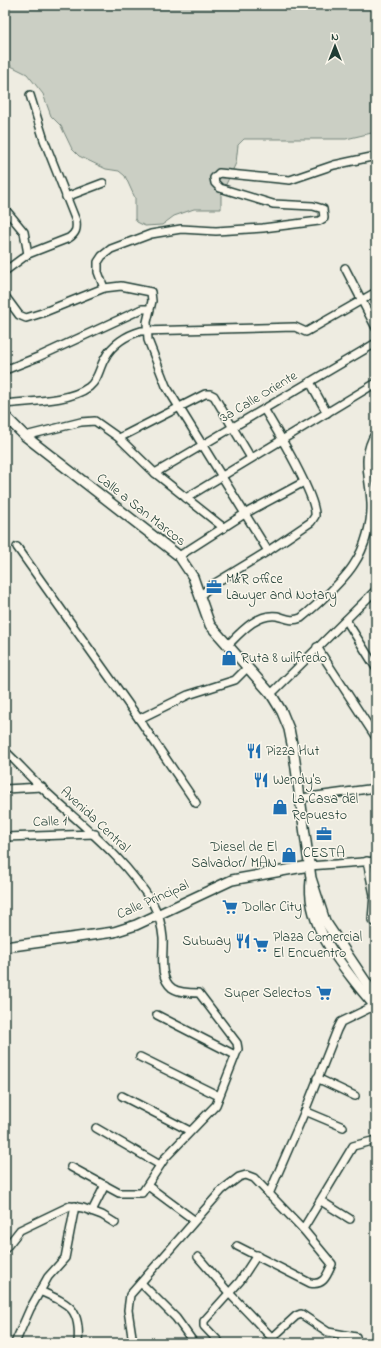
<svg xmlns="http://www.w3.org/2000/svg" width="381" height="1348" viewBox="0 0 381 1348" font-family="'Indie Flower',sans-serif">
<rect width="100%" height="100%" fill="#eeece1"/>
<filter id="ink" filterUnits="userSpaceOnUse"><feTurbulence type="fractalNoise" baseFrequency=".025" numOctaves="2"/><feDisplacementMap in="SourceGraphic" scale="8" xChannelSelector="R" yChannelSelector="G"/><feConvolveMatrix kernelMatrix="1 2 1 2 8 2 1 2 1" color-interpolation-filters="sRGB"/></filter>
<g filter="url(#ink)">
<polygon fill="#cbcfc4" stroke="#75867c" points="5,5 376,5 376,132 346,139 244,139 238,145 236,163 221,195 221,209 194,209 174,216 162,225 145,226 137,222 135,219 135,198 125,176 119,171 106,169 79,156 72,149 61,126 51,116 43,94 27,74 5,63"/>
<g fill="none" stroke-linecap="round" stroke-linejoin="round">
<defs>
<g id="street">
<polyline points="66,197 103,183"/>
<polyline points="5,209 24,232 28,254"/>
<polyline points="345,268 376,328"/>
<path d="M 5,271 L 28,254 L 69,238 C 76,233 77,229 76,221 L 44,140 L 30,95"/>
<polyline points="104,288 98,272 98,262 102,256 111,249 151,234 181,229 216,231 263,228 319,221 324,218 323,209 313,206 273,204 220,188 215,183 214,178 219,173 290,180 334,165 376,156"/>
<polyline points="5,296 19,315 26,318 42,313 104,288 121,286 151,292 152,301 147,322 148,340 166,386 268,551"/>
<polyline points="5,370 38,357 142,309 149,309"/>
<polyline points="310,382 327,413"/>
<path d="M 5,404 C 29,401 69,402 89,387 C 99,379 99,368 105,358 C 112,344 127,335 141,331 L 295,327 L 306,332 L 376,292"/>
<polyline points="25,436 81,422 95,421 119,438 155,473 224,528"/>
<polyline points="119,438 205,394 210,394 214,396 251,458"/>
<polyline points="155,473 376,343"/>
<polyline points="186,498 376,383"/>
<polyline points="17,547 139,719 196,803"/>
<polyline points="179,556 246,513 304,482"/>
<path d="M 200,596 L 212,585 L 268,551 L 311,522 L 315,516 C 317,497 276,429 264,409"/>
<polyline points="346,620 376,668"/>
<path d="M 227,646 C 240,633 257,613 277,616 C 286,618 291,622 301,618 C 315,607 345,579 354,564 C 365,548 372,522 371,503 C 370,476 360,458 376,432"/>
<polyline points="317,647 375,736"/>
<polyline points="271,694 376,590"/>
<polyline points="139,719 188,695 235,680 247,668"/>
<path d="M 5,751 C 18,763 29,776 42,788 C 82,826 123,855 153,904 C 159,915 162,926 163,938 C 164,954 158,977 172,988 C 179,993 191,993 199,993 L 237,1043 L 238,1049 L 216,1105 L 165,1158 L 142,1193 L 119,1193 L 71,1167"/>
<polyline points="5,789 42,787"/>
<polyline points="301,798 376,788"/>
<polyline points="5,837 95,834"/>
<polyline points="367,861 374,895 372,920 376,923"/>
<polyline points="309,866 376,861"/>
<polyline points="157,1015 235,1055"/>
<polyline points="140,1057 219,1096"/>
<polyline points="317,1078 355,1096"/>
<polyline points="122,1096 190,1131"/>
<polyline points="305,1111 343,1127"/>
<polyline points="96,1128 160,1165"/>
<polyline points="148,1186 194,1220"/>
<polyline points="269,1194 305,1111 337,1030 341,1022 374,1006"/>
<polyline points="321,1201 350,1219"/>
<polyline points="92,1211 105,1185"/>
<polyline points="303,1229 353,1146 376,1140"/>
<polyline points="5,1249 20,1230 70,1206 83,1208 102,1215 115,1223"/>
<polyline points="198,1257 230,1294 277,1343"/>
<polyline points="141,1283 176,1318 194,1343"/>
<path d="M 40,1291 C 69,1304 81,1308 78,1343"/>
<polyline points="272,1338 296,1316 301,1314 328,1332 356,1337 356,1343"/>
<polyline points="15,1343 30,1309 48,1277 65,1258 75,1206"/>
<path d="M 133,1343 L 128,1310 L 130,1295 L 222,1190 L 239,1177 L 246,1175 L 254,1178 L 303,1229 L 332,1264 C 327,1275 324,1286 310,1283 L 237,1246"/>
<polyline points="220,1343 204,1326 204,1321 240,1281 257,1255"/>
</g>
<g id="secondary">
<polyline points="5,416 25,436 179,556 193,577 210,625 271,694 282,712 289,729 294,754 311,878 325,921 376,997"/>
<path d="M 311,880 C 306,922 335,956 359,987 C 365,995 372,1001 376,1009"/>
<polyline points="5,947 114,932 136,925 232,880 309,866"/>
</g>
</defs>
<use href="#street" stroke="#1f3d34" stroke-width="10"/>
<use href="#secondary" stroke="#1f3d34" stroke-width="12"/>
<use href="#street" stroke="#fbf7ec" stroke-width="7"/>
<use href="#secondary" stroke="#fbf7ec" stroke-width="9"/>
</g>
</g>
<defs>
<symbol id="office-bare" viewBox="-9 -9 18 18"><path d="M-6-3h4V-5.5h4V-3h4V5H-6ZM-1-4.5V-3h2v-1.5ZM-6 0V1H6V0Z" fill="#1f6fb2" stroke="#fbf7ec" stroke-width="2.5" paint-order="stroke"/></symbol>
<symbol id="shop-bare" viewBox="-9 -9 18 18"><path d="M-5-2.5h2.3a2.7 3.5 0 0 1 5.4 0H5L5.5 6h-11ZM-1.5-2.5h3a1.5 2.3 0 0 0-3 0Z" fill="#1f6fb2" stroke="#fbf7ec" stroke-width="2.5" paint-order="stroke"/></symbol>
<symbol id="restaurant-bare" viewBox="-9 -9 18 18"><path d="M-5-6h1v4h1v-4h1v4h1v-4h1v5L-1.5 .5V6h-2V.5L-5-1ZM5-6V6H3V1.5H1.5Q1.5-4 5-6Z" fill="#1f6fb2" stroke="#fbf7ec" stroke-width="2.5" paint-order="stroke"/></symbol>
<symbol id="supermarket-bare" viewBox="-9 -9 18 18"><path d="M-6-5.5h2.5l.6 2H6L4.5 2H-2.5L-4.4-4H-6ZM-1.5 3.2a1.3 1.3 0 1 0 .1 0ZM3 3.2a1.3 1.3 0 1 0 .1 0Z" fill="#1f6fb2" stroke="#fbf7ec" stroke-width="2.5" paint-order="stroke"/></symbol>
</defs>
<g fill-rule="evenodd">
<use href="#office-bare" x="203" y="576" width="22" height="22"/>
<use href="#shop-bare" x="218" y="647" width="22" height="22"/>
<use href="#restaurant-bare" x="243" y="740" width="22" height="22"/>
<use href="#restaurant-bare" x="250" y="769" width="22" height="22"/>
<use href="#shop-bare" x="269" y="796" width="22" height="22"/>
<use href="#office-bare" x="313" y="823" width="22" height="22"/>
<use href="#shop-bare" x="278" y="844" width="22" height="22"/>
<use href="#supermarket-bare" x="219" y="896" width="22" height="22"/>
<use href="#restaurant-bare" x="232" y="930" width="22" height="22"/>
<use href="#supermarket-bare" x="250" y="934" width="22" height="22"/>
<use href="#supermarket-bare" x="313" y="982" width="22" height="22"/>
</g>
<g text-anchor="middle" dominant-baseline="central" stroke-width="3" stroke-linejoin="round" paint-order="stroke">
<g font-size="14" fill="#1f3d34" stroke="#fbf7ec">
<text transform="translate(259 397) rotate(-31)">3a Calle Oriente</text>
<text transform="translate(141 510) rotate(38)">Calle a San Marcos</text>
<text transform="translate(95 820) rotate(43)">Avenida Central</text>
<text transform="translate(50 822) rotate(-2)">Calle 1</text>
<text transform="translate(153 900) rotate(-24)">Calle Principal</text>
</g>
<g font-size="14" fill="#1f3d34" stroke="#fbf7ec" text-anchor="start">
<text x="226" y="579">M&amp;R office<tspan x="226" dy="16">Lawyer and Notary</tspan></text>
<text x="241" y="658">Ruta 8 wilfredo</text>
<text x="266" y="751">Pizza Hut</text>
<text x="273" y="780">Wendy's</text>
<text x="292" y="799">La Casa del<tspan x="292" dy="16">Repuesto</tspan></text>
<text x="277" y="847" text-anchor="end">Diesel de El<tspan x="277" dy="16">Salvador/ MAN</tspan></text>
<text x="324" y="853" text-anchor="middle">CESTA</text>
<text x="242" y="907">Dollar City</text>
<text x="273" y="937">Plaza Comercial<tspan x="273" dy="16">El Encuentro</tspan></text>
<text x="231" y="941" text-anchor="end">Subway</text>
<text x="312" y="993" text-anchor="end">Super Selectos</text>
</g>
</g>
<rect width="381" height="1348" fill="none" stroke="#fbf7ec" stroke-width="20"/>
<rect x="10" y="10" width="361" height="1328" fill="none" stroke="#1f3d34" stroke-width="1.5" filter="url(#ink)"/>
<g transform="translate(335 46)" stroke="#fbf7ec" stroke-width="3" paint-order="stroke">
<path d="M0-3L7 15L0 10L-7 15Z" fill="#1f3d34"/>
<text y="-6" font-size="11" font-weight="bold" text-anchor="middle" fill="#1f3d34">N</text>
</g>
</svg>
